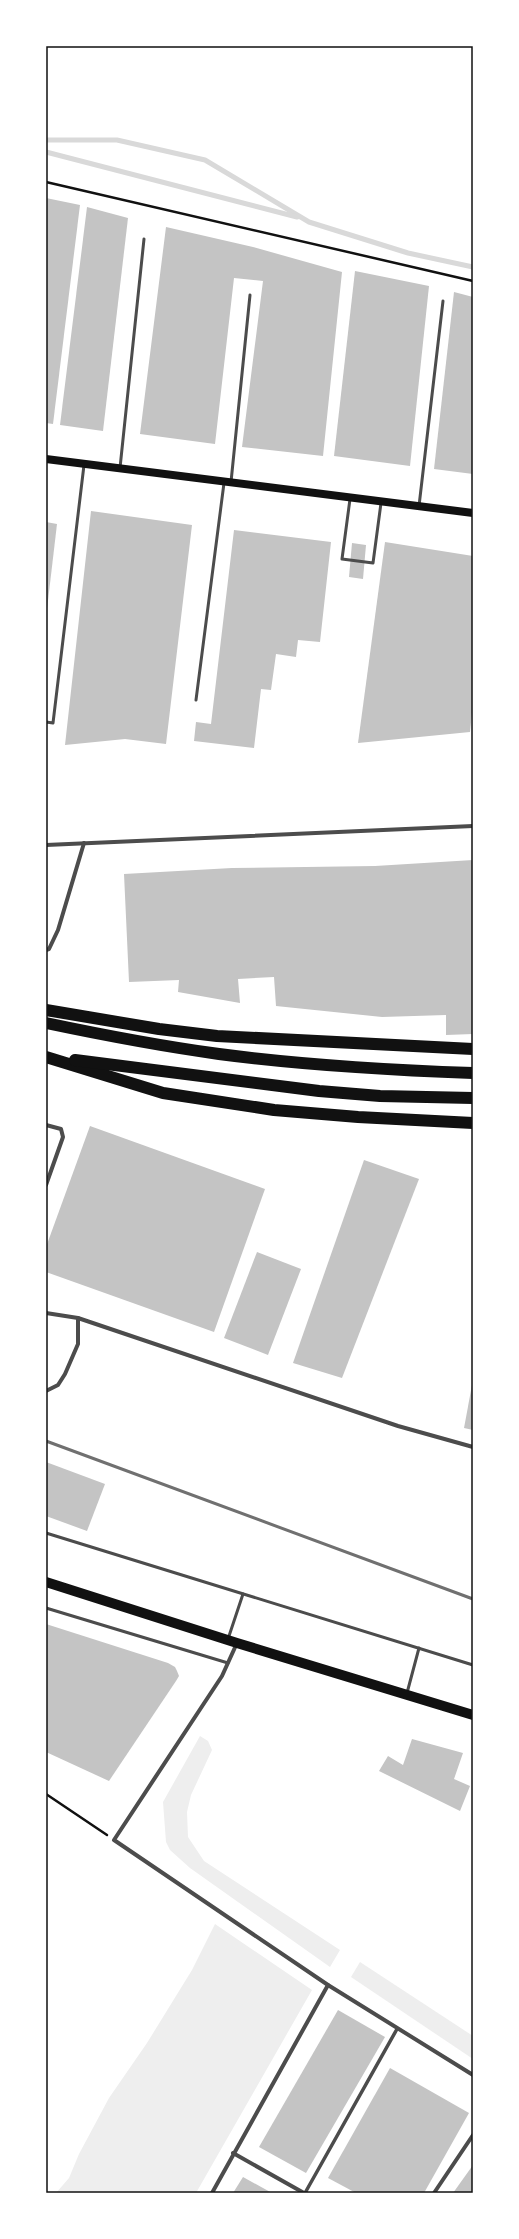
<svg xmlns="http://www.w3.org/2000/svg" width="519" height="2239" viewBox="0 0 519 2239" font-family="Bitter,serif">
<rect width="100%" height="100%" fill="#fff"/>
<g fill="#eee">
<polygon points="200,1736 208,1741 212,1750 191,1795 187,1812 188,1837 204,1861 340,1950 330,1967 190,1868 170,1850 166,1842 163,1802"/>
<polygon points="215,1924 312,1990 196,2193 56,2193 69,2178 79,2154 109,2098 147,2043 192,1970"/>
<polygon points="360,1962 473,2036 473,2059 351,1977"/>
</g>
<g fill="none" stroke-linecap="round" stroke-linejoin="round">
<g stroke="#d9d9d9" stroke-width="5">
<polyline points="46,140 117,140 205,160 309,222 408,253 473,267"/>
<polyline points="46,152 297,217"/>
</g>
</g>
<g fill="#c4c4c4">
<polygon points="46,198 80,205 53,424 46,423"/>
<polygon points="87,207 128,218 103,431 60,425"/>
<polygon points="166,227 253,247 342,272 323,456 242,447 263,281 234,278 215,444 140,434"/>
<polygon points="355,271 429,286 410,466 334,456"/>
<polygon points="454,292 473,297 473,474 434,469"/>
<polygon points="91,511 192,525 166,744 125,739 65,745"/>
<polygon points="46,522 57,524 47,609 46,609"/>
<polygon points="234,530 331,542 320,642 298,640 296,657 276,654 271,690 261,689 254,748 194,741 196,722 211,724"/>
<polygon points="385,542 473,556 473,703 470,732 358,743"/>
<polygon points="352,543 366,545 363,579 349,577"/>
<polygon points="473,860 473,1034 446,1035 446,1015 382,1017 276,1006 274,977 238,979 240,1003 178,992 179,980 129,982 124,874 232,868 375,866"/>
<polygon points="90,1126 265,1189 214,1332 46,1272 46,1247"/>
<polygon points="364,1160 419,1179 342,1378 293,1363"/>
<polygon points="257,1252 301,1269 268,1355 224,1338"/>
<polygon points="472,1385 473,1385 473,1430 464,1428"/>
<polygon points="46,1462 105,1484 87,1531 46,1516"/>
<polygon points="46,1624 168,1663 175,1667 177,1671 179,1676 176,1681 109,1781 46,1752"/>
<polygon points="412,1739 463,1753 454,1779 470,1786 460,1811 379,1771 388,1756 403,1765"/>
<polygon points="338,2010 385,2037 306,2173 259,2147"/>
<polygon points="390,2068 469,2113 424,2193 356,2193 328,2178"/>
<polygon points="473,2165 473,2193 453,2193"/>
<polygon points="243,2177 272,2193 233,2193"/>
</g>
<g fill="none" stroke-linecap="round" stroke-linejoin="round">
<g stroke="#111" stroke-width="2.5">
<polyline points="46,182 473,281"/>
<polyline points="46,1794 107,1835"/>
</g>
<g stroke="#4c4c4c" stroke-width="3">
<polyline points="120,468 144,239"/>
<polyline points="231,482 250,295"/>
<polyline points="350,499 342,559 373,563 381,503"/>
<polyline points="419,506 443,301"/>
<polyline points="196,700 224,483"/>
<polyline points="46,722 53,723 84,465"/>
<polyline points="46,1533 473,1665"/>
<polyline points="46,1608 228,1663"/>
<polyline points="228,1639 243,1594"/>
<polyline points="407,1693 419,1648"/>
</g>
<polyline stroke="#4c4c4c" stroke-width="3.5" points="305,2193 397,2029"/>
<g stroke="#4c4c4c" stroke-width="4">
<polyline points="46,845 473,826"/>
<polyline points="46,950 49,949 58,930 84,843"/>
<polyline points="46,1125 61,1129 63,1137 46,1185"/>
<polyline points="46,1313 78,1318 398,1426 473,1447"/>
<polyline points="46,1391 58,1385 65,1374 78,1344 78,1318"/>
<polyline points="237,1643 222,1676 114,1840 328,1985 473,2075"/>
<polyline points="233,2153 304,2193"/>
<polyline points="212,2193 328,1985"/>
<polyline points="434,2193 473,2135"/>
</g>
<polyline stroke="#111" stroke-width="8" points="46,459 473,513"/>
<polyline stroke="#111" stroke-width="10" points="46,1582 237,1643 473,1715"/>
<g stroke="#111" stroke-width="12">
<polyline points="46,1010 159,1029 217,1036 473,1049"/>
<path d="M 46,1023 C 103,1035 161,1046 219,1054 C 303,1065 388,1070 473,1073"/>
<polyline points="46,1057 163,1093 274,1110 358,1117 473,1123"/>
<polyline points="75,1060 319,1091 380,1096 473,1098"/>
</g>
<polyline stroke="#707070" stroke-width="3" points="46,1441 473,1599"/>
</g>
<rect width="519" height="2239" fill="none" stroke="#ffffff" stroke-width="94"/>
<rect x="47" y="47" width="425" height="2145" fill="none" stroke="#111" stroke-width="1.5"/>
</svg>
